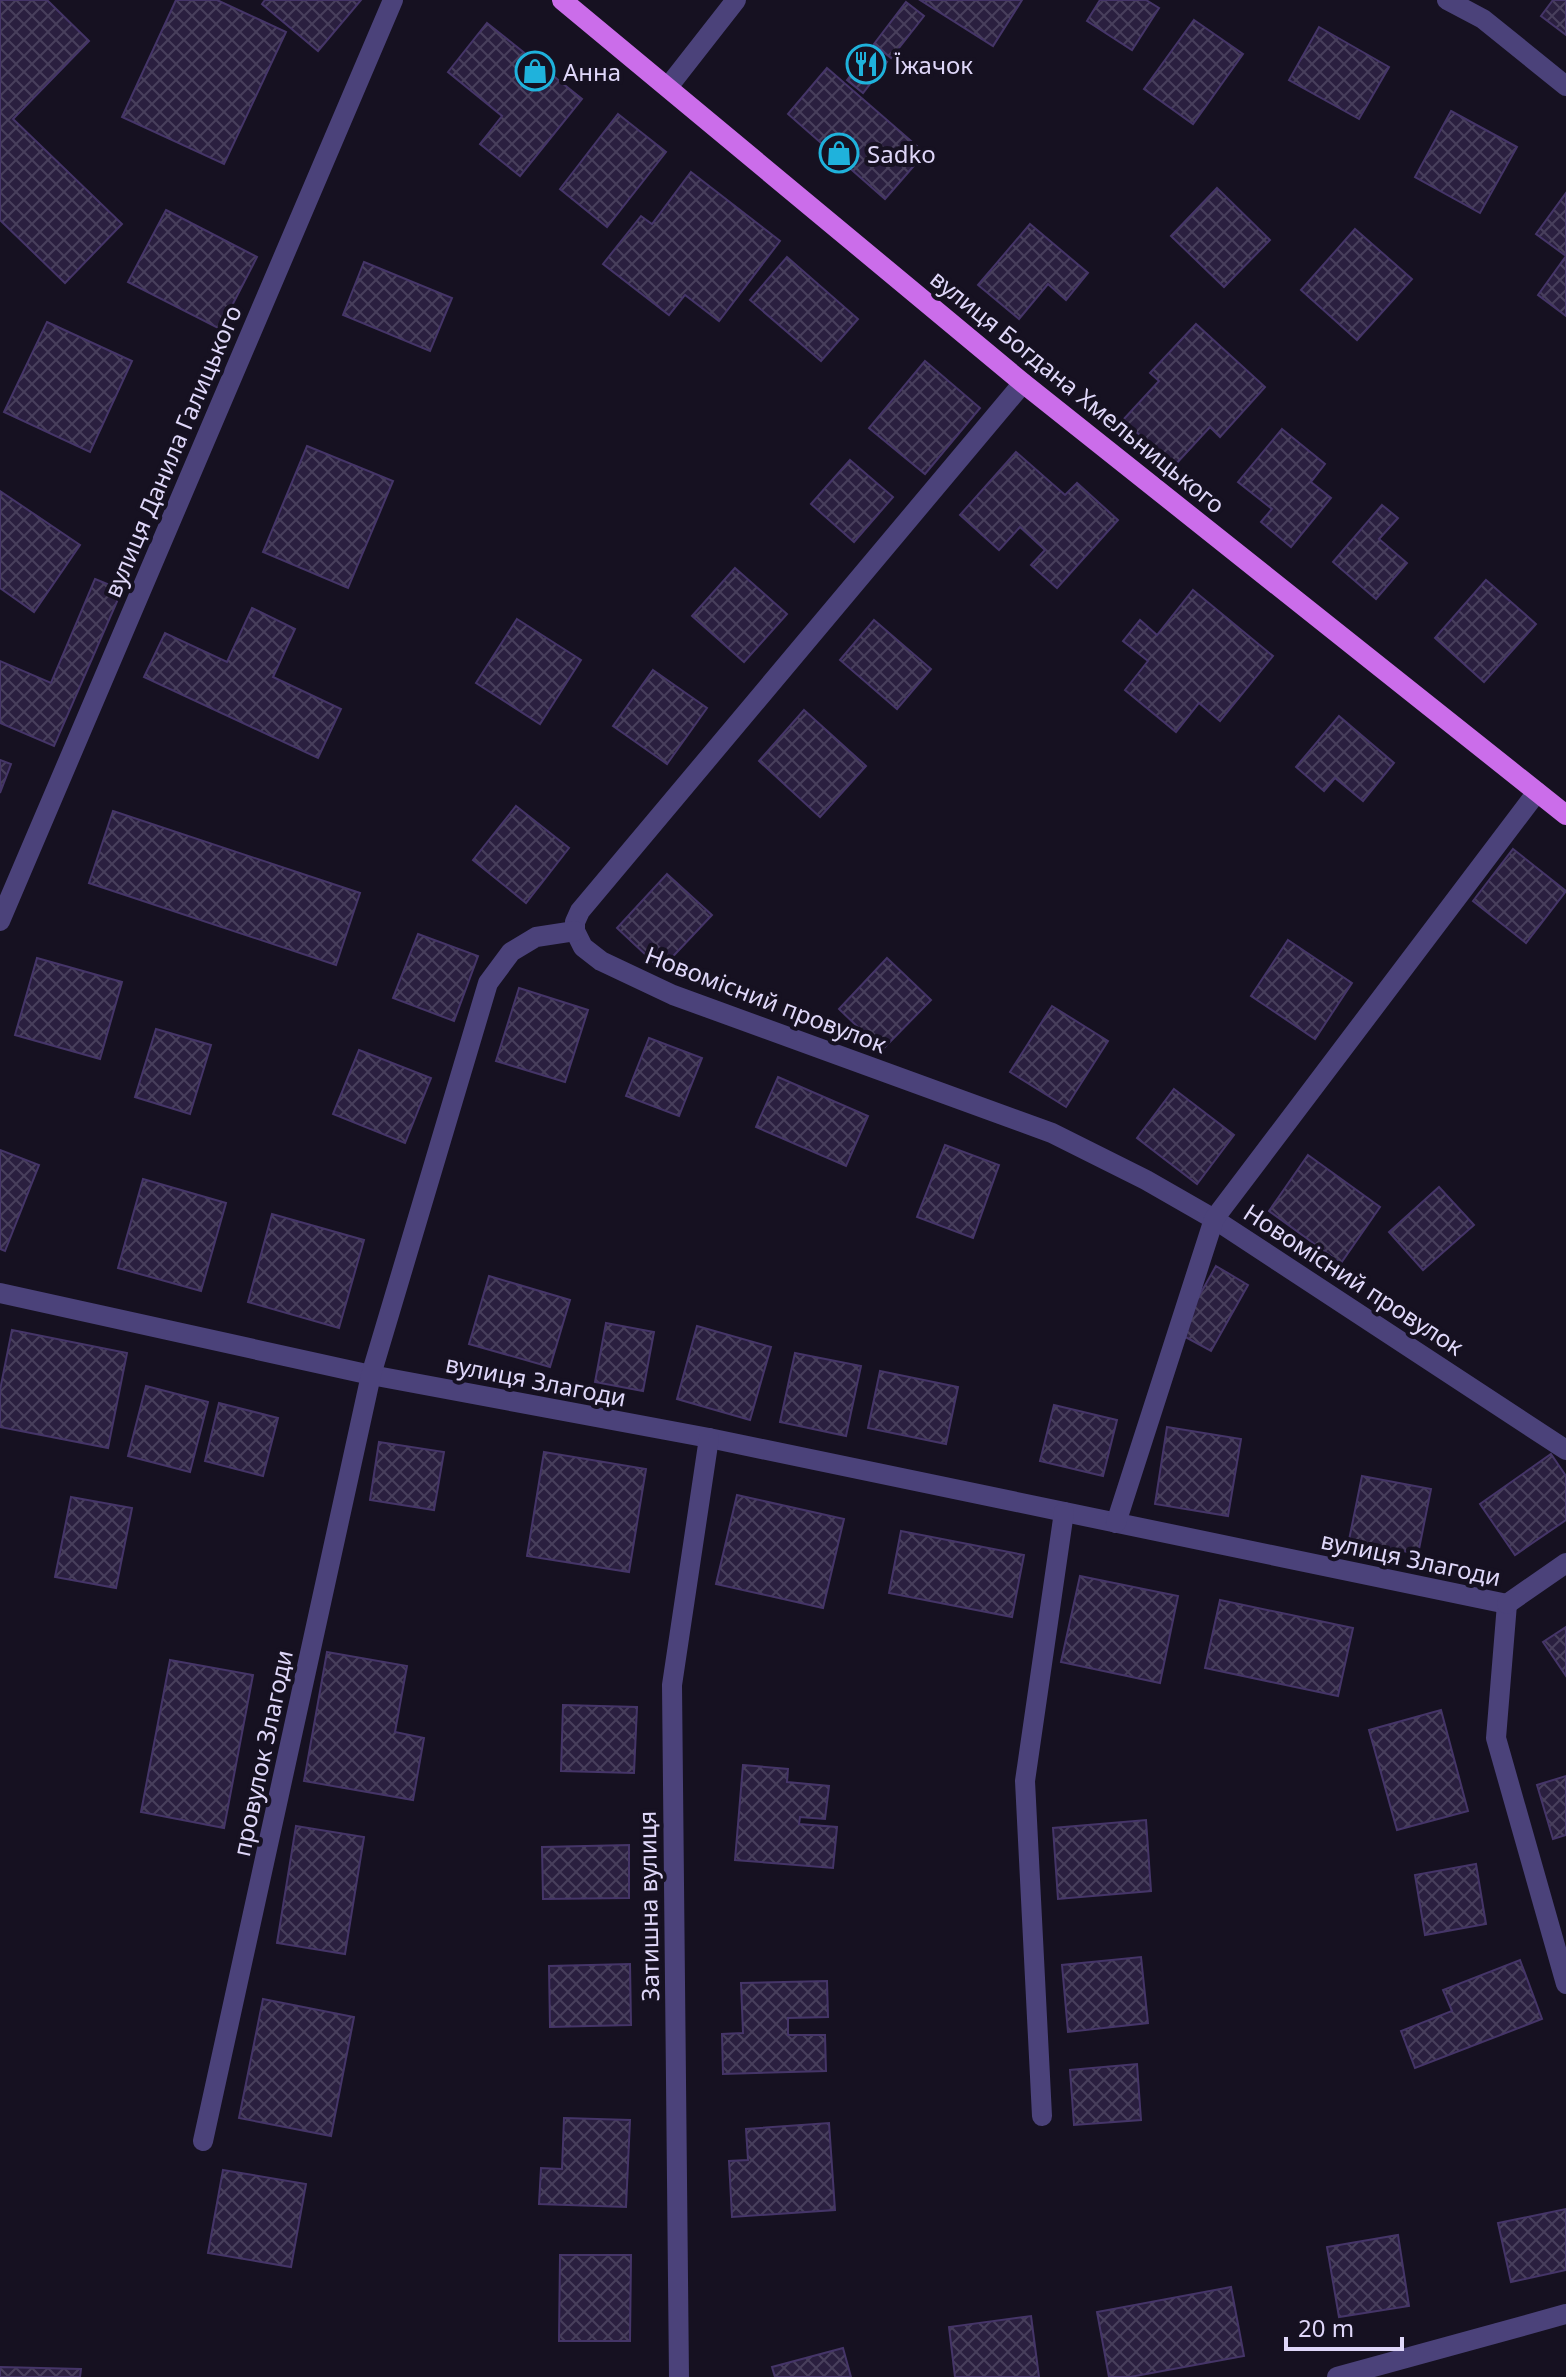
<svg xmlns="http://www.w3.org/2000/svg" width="1566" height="2377" viewBox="0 0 1566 2377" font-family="'Noto Sans',sans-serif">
<defs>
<pattern id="building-cross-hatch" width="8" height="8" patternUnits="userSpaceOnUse" patternTransform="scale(2)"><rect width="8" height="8" fill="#2a1f3f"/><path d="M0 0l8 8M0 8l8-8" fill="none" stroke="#483f5c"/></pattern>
</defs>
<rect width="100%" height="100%" fill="#161121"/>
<g fill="url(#building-cross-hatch)" stroke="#453568" stroke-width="2">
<polygon points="0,0 47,0 89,41 13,119 122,224 65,283 0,220"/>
<polygon points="176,0 217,0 286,32 224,164 122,117"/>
<polygon points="265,0 361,0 318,51 262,4"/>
<polygon points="920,0 1022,0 993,46"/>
<polygon points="1100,0 1146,0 1159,8 1132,50 1087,21"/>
<polygon points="1553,0 1566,0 1566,35 1541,16"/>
<polygon points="906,2 924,16 891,58 874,44"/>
<polygon points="1194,20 1243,54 1193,124 1144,89"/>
<polygon points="487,23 582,99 520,176 480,144 502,116 448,72"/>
<polygon points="1319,27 1389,67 1359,119 1289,80"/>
<polygon points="871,50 887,62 863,93 847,80"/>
<polygon points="827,68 925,153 885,199 788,114"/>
<polygon points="1451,111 1517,147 1480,213 1415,177"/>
<polygon points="618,114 666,152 607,227 560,189"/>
<polygon points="691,172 780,241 719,321 685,295 669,315 603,264 641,216 652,224"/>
<polygon points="1217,188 1270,240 1224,287 1171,236"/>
<polygon points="1566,193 1566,316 1538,295 1566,256 1536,234"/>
<polygon points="166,210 257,257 220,329 128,282"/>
<polygon points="1030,224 1088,273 1066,300 1048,284 1019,319 978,285"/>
<polygon points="1355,229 1412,279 1357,340 1301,290"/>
<polygon points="787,257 858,319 821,361 750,300"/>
<polygon points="364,262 452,298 430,351 343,315"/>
<polygon points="47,322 132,361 90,452 4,412"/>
<polygon points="1196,324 1265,387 1220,437 1210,427 1174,466 1123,420 1159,381 1150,373"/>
<polygon points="925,361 980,408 925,474 869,428"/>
<polygon points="1282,429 1325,464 1311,482 1331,498 1291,547 1261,522 1272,509 1238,482"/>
<polygon points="307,446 393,481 348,588 263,552"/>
<polygon points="1016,452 1065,495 1077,483 1118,520 1057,588 1031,565 1045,550 1020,527 999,550 960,515"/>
<polygon points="850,460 893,497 854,542 811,504"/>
<polygon points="0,491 80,545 34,612 0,588"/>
<polygon points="1382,505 1398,518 1379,539 1407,563 1376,599 1333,562"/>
<polygon points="735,568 787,614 744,662 692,616"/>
<polygon points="95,579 122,590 54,746 0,723 0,661 51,683"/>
<polygon points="1486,580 1536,624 1484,682 1435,638"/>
<polygon points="1193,590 1273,656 1220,721 1199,703 1176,732 1125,690 1148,661 1123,641 1140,620 1157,635"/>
<polygon points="252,608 295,629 273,677 341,709 318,758 144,677 165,633 227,662"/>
<polygon points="517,619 581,660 540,724 476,683"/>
<polygon points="874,620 931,669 897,709 840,660"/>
<polygon points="653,670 707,708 667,764 613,726"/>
<polygon points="804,710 866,766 820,817 759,761"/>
<polygon points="1339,716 1394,763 1363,801 1335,778 1324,791 1296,767"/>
<polygon points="0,760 11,764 0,793"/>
<polygon points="516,806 569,848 526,903 473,860"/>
<polygon points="113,811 360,893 336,965 89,883"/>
<polygon points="1513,849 1566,891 1526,943 1473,901"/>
<polygon points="667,874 712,915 661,969 617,928"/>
<polygon points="418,934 478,956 454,1021 393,998"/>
<polygon points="1288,940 1352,983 1315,1039 1251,996"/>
<polygon points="37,958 122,982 100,1059 15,1035"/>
<polygon points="887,958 931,1000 882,1050 839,1009"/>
<polygon points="519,988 588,1010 565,1082 496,1061"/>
<polygon points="1052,1006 1108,1041 1066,1107 1010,1072"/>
<polygon points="156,1029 211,1045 190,1114 135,1097"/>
<polygon points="649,1038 702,1058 679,1116 626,1096"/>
<polygon points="359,1050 431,1078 405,1143 333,1114"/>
<polygon points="778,1077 868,1116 846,1166 756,1127"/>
<polygon points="1174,1089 1234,1135 1197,1184 1137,1138"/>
<polygon points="945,1145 999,1165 973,1238 917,1217"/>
<polygon points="0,1150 39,1165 5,1251 0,1249"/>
<polygon points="1308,1155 1380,1207 1341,1263 1269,1211"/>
<polygon points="143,1179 226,1203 201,1291 118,1268"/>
<polygon points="1439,1187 1474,1225 1423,1270 1389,1232"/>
<polygon points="272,1214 364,1240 339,1328 248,1302"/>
<polygon points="1216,1266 1248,1285 1211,1351 1178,1333"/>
<polygon points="489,1276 570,1300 550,1367 469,1344"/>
<polygon points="606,1323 654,1332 643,1391 595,1382"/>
<polygon points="697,1326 771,1347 750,1420 677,1399"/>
<polygon points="12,1330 127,1353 108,1448 0,1427 0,1390"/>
<polygon points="795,1353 861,1366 846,1436 780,1422"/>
<polygon points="880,1371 958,1387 946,1444 868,1428"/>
<polygon points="146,1386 208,1402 190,1472 128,1456"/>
<polygon points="219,1403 278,1418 263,1476 205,1461"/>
<polygon points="1054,1405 1117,1420 1103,1476 1040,1461"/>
<polygon points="1167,1427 1241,1439 1228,1516 1155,1504"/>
<polygon points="379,1442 444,1452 434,1510 370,1500"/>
<polygon points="544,1452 646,1469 629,1572 527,1556"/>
<polygon points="1551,1454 1566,1476 1566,1520 1515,1555 1480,1504"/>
<polygon points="1362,1476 1431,1489 1418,1554 1349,1540"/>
<polygon points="737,1495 844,1519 823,1608 716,1584"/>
<polygon points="71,1497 132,1508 116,1588 55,1577"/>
<polygon points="901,1531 1024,1555 1012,1617 889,1593"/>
<polygon points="1080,1576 1178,1596 1160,1683 1061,1662"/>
<polygon points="1220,1600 1353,1628 1338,1696 1205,1668"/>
<polygon points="1566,1627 1566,1676 1543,1642"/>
<polygon points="327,1652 407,1666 395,1732 424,1738 413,1800 304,1781"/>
<polygon points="170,1660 253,1675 224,1828 141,1812"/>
<polygon points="563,1705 637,1707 634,1773 561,1771"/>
<polygon points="1441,1710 1468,1811 1397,1830 1369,1730"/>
<polygon points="743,1765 788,1769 787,1782 829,1786 825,1819 800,1817 799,1824 837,1827 833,1868 735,1860"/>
<polygon points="1566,1776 1566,1835 1553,1839 1537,1785"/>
<polygon points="1146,1820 1151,1891 1058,1899 1053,1828"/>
<polygon points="296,1826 364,1837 345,1954 277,1943"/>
<polygon points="629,1845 629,1898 543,1899 542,1847"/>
<polygon points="1476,1864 1486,1924 1425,1935 1415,1875"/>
<polygon points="1141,1957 1148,2023 1068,2032 1062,1965"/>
<polygon points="1520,1960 1542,2019 1415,2068 1401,2031 1452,2011 1443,1990"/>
<polygon points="630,1964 631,2025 550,2027 549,1966"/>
<polygon points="827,1981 828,2017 788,2018 788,2035 825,2035 826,2071 723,2074 722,2034 743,2033 741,1983"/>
<polygon points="263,1999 354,2017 331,2136 239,2118"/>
<polygon points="1137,2064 1141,2120 1074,2125 1070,2070"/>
<polygon points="564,2118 630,2120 626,2207 539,2204 541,2168 562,2169"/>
<polygon points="829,2123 835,2210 732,2217 729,2161 748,2160 746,2129"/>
<polygon points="223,2170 306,2184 291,2267 208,2253"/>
<polygon points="1566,2209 1566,2270 1511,2282 1498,2223"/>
<polygon points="1398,2235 1409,2306 1339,2317 1327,2247"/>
<polygon points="560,2255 631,2255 630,2341 559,2341"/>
<polygon points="1231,2287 1244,2356 1130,2377 1109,2377 1097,2312"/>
<polygon points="1031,2316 1039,2377 955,2377 949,2327"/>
<polygon points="843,2348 851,2377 775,2377 772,2367"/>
<polygon points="0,2367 81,2369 80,2377 0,2377"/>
</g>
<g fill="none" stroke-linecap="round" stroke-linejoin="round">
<g stroke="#4b427a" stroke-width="20">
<polyline points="1447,0 1483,19 1566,86"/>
<polyline points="668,87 736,0"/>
<polyline points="1023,383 580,911 575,922 575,931 583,947 601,961 673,995 1052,1133 1146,1180 1214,1219 1566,1450"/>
<polyline points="0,921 393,0"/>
<polyline points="0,1293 371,1375 709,1438 1507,1604 1496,1738 1566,1984"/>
<polyline points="1116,1523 1214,1219 1537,792"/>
<polyline points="1507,1604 1566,1563"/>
<polyline points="1042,2116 1025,1781 1064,1512"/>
<polyline points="203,2141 371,1375 488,983 511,952 536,937 575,931"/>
<polyline points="679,2377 672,1685 709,1438"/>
<polyline points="1337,2377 1566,2314"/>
</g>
<polyline stroke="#cb6dea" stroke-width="20" points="562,0 1023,383 1566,815"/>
</g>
<defs>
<symbol id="restaurant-ring" viewBox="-11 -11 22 22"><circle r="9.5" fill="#161121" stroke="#1fb2dc" stroke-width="1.5"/><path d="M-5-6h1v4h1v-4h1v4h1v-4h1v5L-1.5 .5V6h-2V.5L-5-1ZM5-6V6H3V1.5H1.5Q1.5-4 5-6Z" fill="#1fb2dc"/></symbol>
<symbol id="shop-ring" viewBox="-11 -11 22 22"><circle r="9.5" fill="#161121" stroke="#1fb2dc" stroke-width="1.5"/><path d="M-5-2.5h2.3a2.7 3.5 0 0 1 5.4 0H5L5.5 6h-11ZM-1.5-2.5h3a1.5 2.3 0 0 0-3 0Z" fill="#1fb2dc"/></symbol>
</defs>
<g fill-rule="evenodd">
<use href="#restaurant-ring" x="844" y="42" width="44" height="44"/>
<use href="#shop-ring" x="513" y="49" width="44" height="44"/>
<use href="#shop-ring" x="817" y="131" width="44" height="44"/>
</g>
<g text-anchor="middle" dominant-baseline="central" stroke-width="8" stroke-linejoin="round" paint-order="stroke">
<g font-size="24" fill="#dfd7f9" stroke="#161121" text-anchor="start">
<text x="894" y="64">Їжачок</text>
<text x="563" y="71">Анна</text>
<text x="867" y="153">Sadko</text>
</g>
<g font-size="24" fill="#dfd7f9" stroke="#161121">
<text transform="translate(1078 391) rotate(39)">вулиця Богдана Хмельницького</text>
<text transform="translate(172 451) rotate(-67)">вулиця Данила Галицького</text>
<text transform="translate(766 999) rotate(21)">Новомісний провулок</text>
<text transform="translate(1354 1279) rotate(33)">Новомісний провулок</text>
<text transform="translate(536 1380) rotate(11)">вулиця Злагоди</text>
<text transform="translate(1411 1558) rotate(12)">вулиця Злагоди</text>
<text transform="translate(262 1753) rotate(-78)">провулок Злагоди</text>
<text transform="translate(648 1906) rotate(-91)">Затишна вулиця</text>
</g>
</g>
<path d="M1286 2337v12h116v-12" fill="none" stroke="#dfd7f9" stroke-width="4"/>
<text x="1298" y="2337" font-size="24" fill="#dfd7f9" stroke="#161121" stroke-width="6" paint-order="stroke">20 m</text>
</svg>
